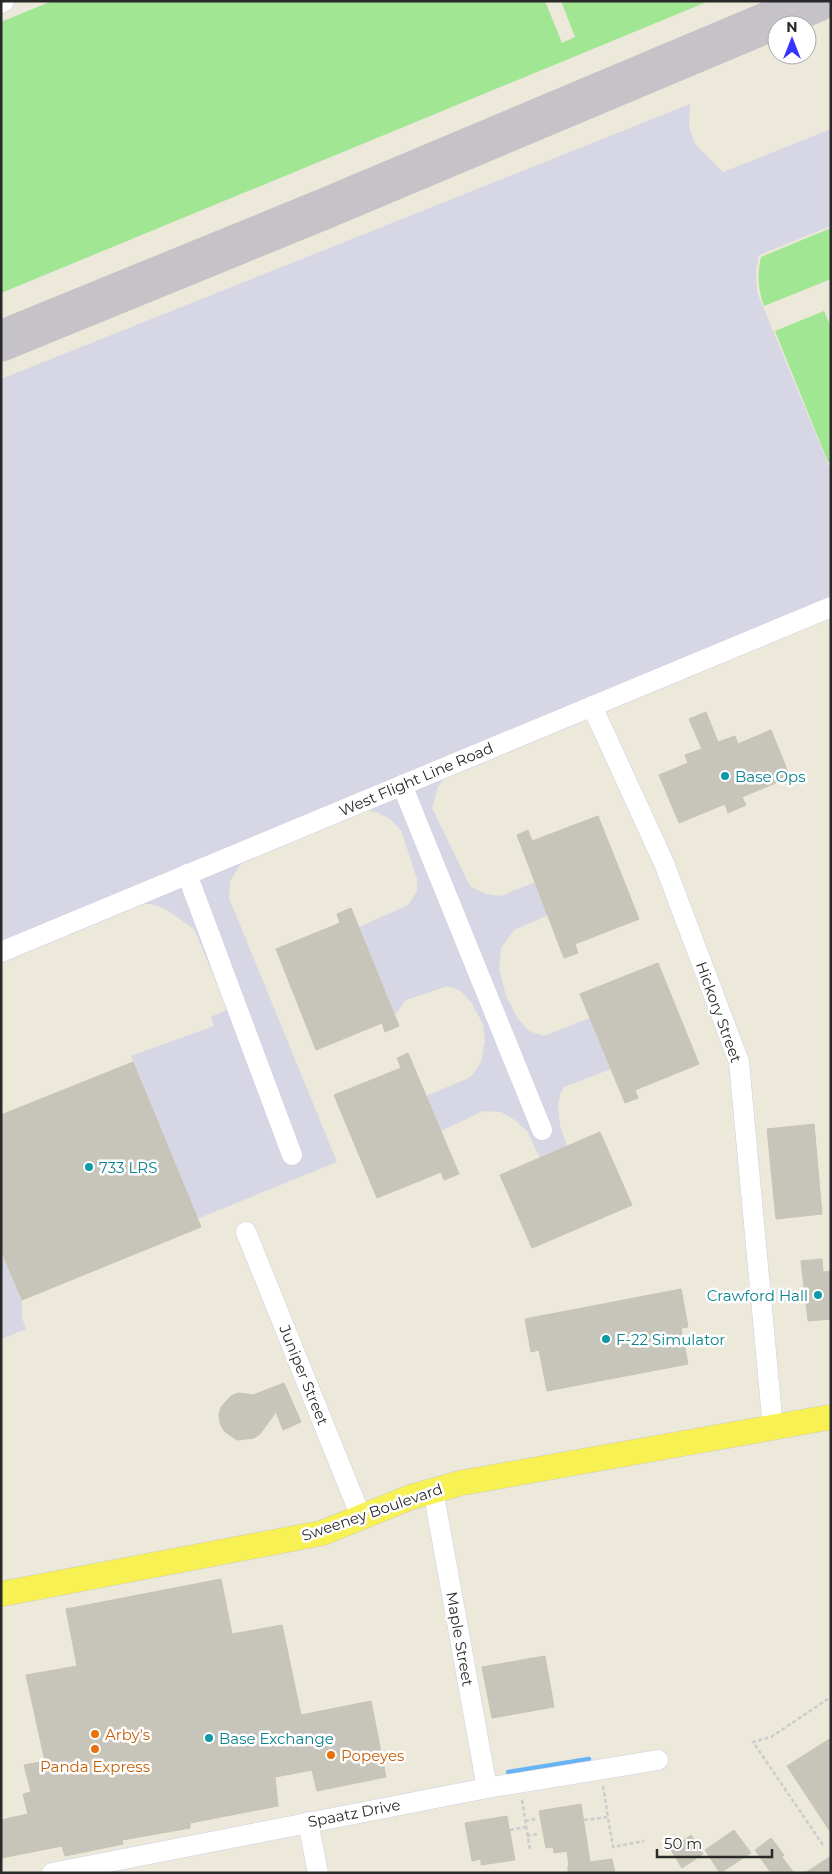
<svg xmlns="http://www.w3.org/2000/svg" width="832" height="1874" viewBox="0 0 832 1874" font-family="Montserrat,sans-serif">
<rect width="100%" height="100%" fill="#ece8da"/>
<g fill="#d6d6e5">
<polygon points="690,104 689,128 696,145 723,172 831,129 831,226 759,255 756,270 757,292 831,471 831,617 446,777 438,787 432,808 470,886 486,894 501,896 535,882 548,915 514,930 501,948 499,969 506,996 518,1019 529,1031 544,1036 590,1018 611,1069 564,1087 560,1095 558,1107 560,1126 567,1146 540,1158 527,1131 515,1120 501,1112 483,1111 441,1131 426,1096 471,1077 481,1062 485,1040 483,1024 471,1002 461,991 448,986 406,1000 395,1015 359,927 408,905 417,892 417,879 401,830 390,819 378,813 364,809 246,856 230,881 229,898 337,1162 197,1219 131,1056 214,1026 211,1017 228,1009 194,929 167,910 152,904 139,904 1,960 1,379"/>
<polygon points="1,1250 22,1302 22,1318 26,1329 1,1339"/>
</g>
<g fill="#a0e693">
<polygon points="52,1 545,1 562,43 575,37 561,1 709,1 1,293 1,22"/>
<path d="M 831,228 L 831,279 L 764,306 C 758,290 757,275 761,257 Z"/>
<polygon points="824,311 831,327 831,462 828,462 775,331"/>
</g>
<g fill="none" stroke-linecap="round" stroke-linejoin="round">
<polyline stroke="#67b4f4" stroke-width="4.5" points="508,1772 589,1759"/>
<polyline stroke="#c5c2c8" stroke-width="41" points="1,341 324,209 818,1"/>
</g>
<g fill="#c7c5b9" stroke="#c8c4b4">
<polygon points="706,712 718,742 735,736 738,744 771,730 790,777 742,797 746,805 728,813 725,804 679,823 659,775 688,763 685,755 702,749 689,719"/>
<polygon points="598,816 639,919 575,944 578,953 564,958 517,835 528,830 532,841"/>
<polygon points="351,908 399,1026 385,1032 382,1023 316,1050 276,949 340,923 337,914"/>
<polygon points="658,963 699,1064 635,1090 638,1098 625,1103 580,994"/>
<polygon points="408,1053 459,1174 444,1180 441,1172 377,1198 334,1095 401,1068 397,1058"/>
<polygon points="133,1062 201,1227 22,1300 1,1250 1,1115"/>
<polygon points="814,1124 822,1214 776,1219 767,1129"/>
<polygon points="600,1132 632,1205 532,1248 500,1175"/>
<polygon points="822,1259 823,1272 831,1271 831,1319 808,1321 801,1261"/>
<polygon points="681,1289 688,1327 681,1328 688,1364 547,1391 539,1350 531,1352 525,1319"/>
<polygon points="284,1383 301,1422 283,1430 276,1412 260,1434 254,1438 237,1440 224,1431 220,1423 219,1415 221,1407 231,1396 238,1393 253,1395"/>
<polygon points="221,1579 232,1634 282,1625 301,1715 371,1701 386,1777 317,1791 312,1770 275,1777 278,1806 190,1823 190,1828 122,1840 123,1844 65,1856 62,1846 1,1858 1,1820 28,1814 23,1794 31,1792 24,1765 45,1761 26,1675 77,1666 66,1609"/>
<polygon points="545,1656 554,1707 492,1718 482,1667"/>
<polygon points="831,1738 831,1833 787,1766"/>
<polygon points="581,1804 590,1862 612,1859 615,1873 568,1873 568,1866 569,1866 567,1851 554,1853 553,1847 546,1848 539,1811"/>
<polygon points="507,1816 515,1860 481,1865 481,1859 472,1861 465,1823"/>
<polygon points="734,1830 751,1853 720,1873 705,1850"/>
<polygon points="691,1835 703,1854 682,1868 671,1850"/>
<polygon points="771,1838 784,1855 782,1857 794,1873 771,1873 755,1850"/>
<polygon points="831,1856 831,1873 805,1873"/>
</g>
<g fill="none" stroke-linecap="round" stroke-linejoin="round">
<defs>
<g id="minor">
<polyline points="1,3 4,1"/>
<polyline points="592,706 664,863 739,1062 773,1428"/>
<polyline points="402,785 542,1130"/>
<polyline points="187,874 292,1155"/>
<polyline points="1,952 831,607"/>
<polyline points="246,1232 361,1517"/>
<polyline points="433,1490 487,1788"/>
<polyline points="308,1822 318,1873"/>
<polyline points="52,1873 487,1788 658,1760"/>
</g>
<polyline id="major" points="1,1594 322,1533 411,1497 461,1483 831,1417"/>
</defs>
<use href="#minor" stroke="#cfcfe3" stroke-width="21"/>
<use href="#major" stroke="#ccc" stroke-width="26"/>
<g stroke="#ccc" stroke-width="2.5" stroke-dasharray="4 2.5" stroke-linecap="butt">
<polyline points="603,1786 608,1817"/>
<polyline points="522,1800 530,1850"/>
<polyline points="584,1820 608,1817 613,1847 644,1841"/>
<polyline points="525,1821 536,1819"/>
<polyline points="510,1830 526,1827"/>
<polyline points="527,1836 538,1834"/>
<polyline points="823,1845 753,1742 771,1737 831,1697"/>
</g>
<use href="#minor" stroke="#fff" stroke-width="20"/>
<use href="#major" stroke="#f8f154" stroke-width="25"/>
</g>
<g fill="#0f9aa8" stroke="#fff" stroke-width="2">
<circle cx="725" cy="776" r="5"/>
<circle cx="89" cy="1167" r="5"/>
<circle cx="818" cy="1295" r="5"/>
<circle cx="606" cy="1339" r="5"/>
<circle cx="209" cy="1738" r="5"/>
</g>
<g fill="#e8710a" stroke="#fff" stroke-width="2">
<circle cx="95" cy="1734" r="5"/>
<circle cx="95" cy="1749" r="5"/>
<circle cx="331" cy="1755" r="5"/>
</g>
<g text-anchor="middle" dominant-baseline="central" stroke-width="5" stroke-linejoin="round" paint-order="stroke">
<g font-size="15" fill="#0d838f" stroke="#fff" text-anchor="start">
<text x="735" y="776">Base Ops</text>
<text x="99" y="1167">733 LRS</text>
<text x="808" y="1295" text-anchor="end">Crawford Hall</text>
<text x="616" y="1339">F-22 Simulator</text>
<text x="219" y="1738">Base Exchange</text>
</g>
<g font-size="15" fill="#292929" stroke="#fff">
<text transform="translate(416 779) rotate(-23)">West Flight Line Road</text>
<text transform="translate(719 1012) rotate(70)">Hickory Street</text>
<text transform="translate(304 1375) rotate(68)">Juniper Street</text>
<text transform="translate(372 1512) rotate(-19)">Sweeney Boulevard</text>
<text transform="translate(460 1639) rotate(80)">Maple Street</text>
<text transform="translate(354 1813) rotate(-11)">Spaatz Drive</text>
</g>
<g font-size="15" fill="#c56008" stroke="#fff" text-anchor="start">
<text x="105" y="1734">Arby's</text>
<text x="341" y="1755">Popeyes</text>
<text x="95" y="1766" text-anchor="middle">Panda Express</text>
</g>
</g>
<rect width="832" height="1874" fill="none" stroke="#292929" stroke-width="5"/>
<g transform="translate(792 40)"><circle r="24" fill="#ffffff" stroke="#a9a9a9"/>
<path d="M0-4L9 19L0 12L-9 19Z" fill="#3535ff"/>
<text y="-8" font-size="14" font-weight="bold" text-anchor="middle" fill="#292929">N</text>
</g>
<path d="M657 1849v8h115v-8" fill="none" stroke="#292929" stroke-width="2.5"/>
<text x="664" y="1849" font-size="15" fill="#292929" stroke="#ffffff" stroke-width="4" paint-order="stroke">50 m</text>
</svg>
